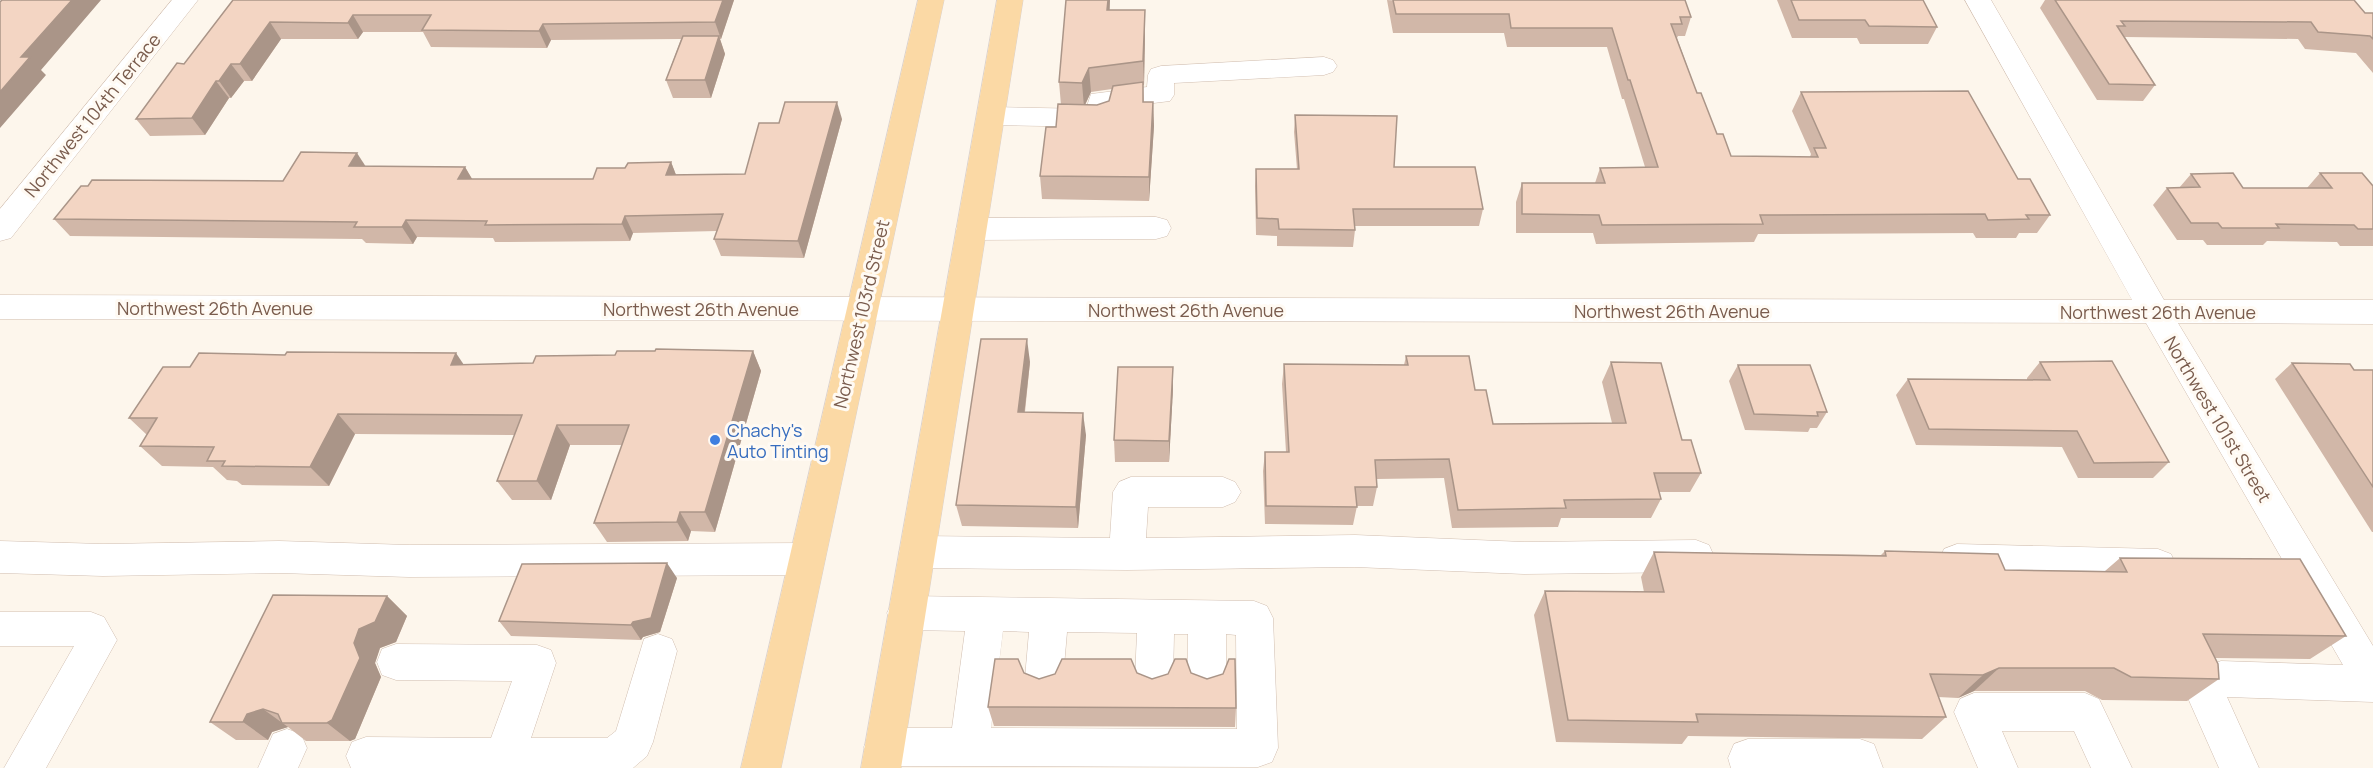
<svg xmlns="http://www.w3.org/2000/svg" width="2373" height="768" viewBox="0 0 2373 768" font-family="Manrope,sans-serif">
<rect width="100%" height="100%" fill="#fdf6ec"/>
<g fill="none" stroke-linecap="round" stroke-linejoin="round">
<defs>
<g id="minor">
<polygon points="172,0 198,0 11,238 0,241 0,209"/>
<polygon points="1965,0 1991,0 2164,300 2373,300 2373,324 2178,323 2373,646 2373,702 2227,697 2259,768 2219,768 2187,696 2189,684 2194,671 2221,661 2343,665 2146,323 0,319 0,295 2132,300"/>
<polygon points="1324,57 1333,60 1337,66 1333,72 1324,75 1174,83 1174,95 1170,101 1113,108 1108,124 1098,127 991,125 981,122 977,116 981,110 991,107 1086,109 1091,94 1147,87 1148,75 1151,69 1161,66"/>
<polygon points="1156,217 1167,220 1171,228 1167,236 1156,239 971,240 960,237 956,229 960,221 971,218"/>
<polygon points="1131,477 1223,477 1235,482 1241,492 1235,502 1223,507 1148,507 1146,538 1355,535 1524,542 1696,540 1709,545 1714,556 1709,567 1696,572 1524,574 1355,567 1127,570 917,568 904,563 899,552 904,541 917,536 1110,538 1113,492 1119,482"/>
<polygon points="0,541 103,544 279,541 409,545 807,543 820,548 825,559 820,570 807,575 409,577 279,573 103,576 0,573"/>
<polygon points="1957,544 2158,549 2171,554 2176,565 2171,576 2158,581 1957,576 1944,571 1939,560 1944,549"/>
<path d="M 906,596 L 1254,601 L 1267,606 L 1273,618 L 1278,748 L 1272,762 L 1258,767 L 884,766 L 870,761 L 864,747 L 870,733 L 884,728 L 952,728 L 965,631 L 906,630 L 893,625 L 887,613 L 893,601 ZM 1003,631 L 1029,632 L 1025,678 L 1030,691 L 1044,696 L 1058,691 L 1063,678 L 1067,632 L 1137,633 L 1135,678 L 1140,691 L 1154,696 L 1168,691 L 1173,678 L 1174,634 L 1188,634 L 1188,678 L 1193,691 L 1207,696 L 1221,691 L 1226,678 L 1226,634 L 1236,635 L 1237,729 L 991,728 Z"/>
<polygon points="0,612 91,612 104,617 117,640 46,768 4,768 74,646 0,646"/>
<polygon points="658,634 672,639 677,651 653,742 647,756 633,768 351,768 346,756 352,742 366,737 491,738 512,681 396,680 382,675 377,662 382,649 396,644 537,645 551,650 556,663 531,738 607,738 616,731 644,639"/>
<polygon points="1974,693 2085,693 2099,699 2132,768 2091,768 2074,731 2002,731 2018,768 1978,768 1954,712 1960,699"/>
<polygon points="287,729 301,734 307,748 298,768 258,768 273,734"/>
<polygon points="1748,739 1860,739 1874,744 1883,768 1731,768 1728,758 1734,744"/>
</g>
<g id="major">
<polygon points="918,0 944,0 781,768 741,768"/>
<polygon points="997,0 1023,0 901,768 861,768"/>
</g>
</defs>
<use href="#minor" stroke="#d1beb0" stroke-width="1"/>
<use href="#major" stroke="#dad1cd" stroke-width="1"/>
<use href="#minor" fill="#fff" fill-rule="evenodd"/>
<use href="#major" fill="#fbd9a5" fill-rule="evenodd"/>
</g>
<g fill="#d1b7a8" fill-rule="evenodd">
<polygon points="233,0 734,0 721,39 720,39 725,54 711,98 673,98 666,80 681,39 551,40 547,48 431,47 423,32 363,32 358,39 281,39 252,81 244,81 231,98 229,98 205,135 150,136 136,119 184,64"/>
<polygon points="1387,0 1691,17 1685,36 1678,36 1677,38 1697,93 1717,134 1731,156 1810,157 1811,154 1792,111 1801,92 2018,179 2050,215 2037,233 2019,233 2016,238 1976,238 1973,233 1758,234 1754,242 1596,244 1593,233 1516,233 1516,202 1522,183 1595,183 1600,168 1645,167 1624,99 1622,99 1607,47 1507,47 1504,33 1393,33"/>
<polygon points="1777,0 1923,0 1937,27 1928,44 1860,44 1857,38 1792,38"/>
<polygon points="2045,0 2354,0 2365,13 2373,13 2373,73 2356,53 2305,49 2298,39 2125,37 2155,85 2143,101 2097,100 2040,8"/>
<path d="M 1110,10 L 1145,10 L 1145,34 L 1144,85 L 1143,85 L 1144,102 L 1153,102 L 1154,126 L 1149,201 L 1042,199 L 1040,176 L 1056,127 L 1061,105 L 1059,82 ZM 1112,89 L 1109,101 L 1097,105 L 1085,105 L 1091,92 Z"/>
<polygon points="1295,115 1394,167 1483,209 1479,226 1355,226 1355,230 1353,247 1277,246 1277,236 1256,235 1255,186 1256,169 1297,169 1294,132"/>
<polygon points="842,119 804,258 721,256 714,239 717,231 633,233 630,241 495,242 493,238 417,237 413,244 366,243 362,239 70,236 54,219 283,181 366,166 465,167 472,179 593,179 625,168 671,162 676,175 745,174 779,123"/>
<polygon points="2320,173 2373,186 2373,246 2340,246 2337,242 2267,241 2263,245 2207,245 2203,240 2177,240 2153,205 2167,188 2179,188 2191,174 2243,188 2307,188"/>
<polygon points="655,351 753,351 761,371 715,532 691,531 688,541 607,542 594,523 622,445 570,445 551,500 512,500 497,481 515,435 355,434 329,486 242,485 237,481 227,480 213,467 162,466 140,446 147,435 129,418 464,365 533,363"/>
<polygon points="1406,356 1475,390 1493,424 1612,423 1602,382 1611,362 1682,440 1701,473 1690,492 1659,492 1661,499 1651,518 1561,518 1558,527 1452,528 1444,478 1377,479 1377,487 1373,506 1357,506 1353,525 1265,524 1263,471 1265,452 1286,452 1282,384 1284,364 1404,365"/>
<polygon points="1030,362 1025,412 1086,435 1078,528 962,526 956,505"/>
<polygon points="2040,362 2169,462 2153,478 2078,478 2062,447 1916,445 1896,395 1908,379 2027,380 2027,378"/>
<polygon points="2292,363 2354,370 2373,370 2373,532 2372,532 2275,379"/>
<polygon points="1738,365 1827,412 1817,428 1810,428 1808,432 1745,430 1729,381"/>
<polygon points="1173,389 1169,462 1115,462 1114,440"/>
<polygon points="1885,551 2005,570 2105,571 2120,558 2346,636 2310,659 2215,658 2219,679 2187,701 2102,700 2085,691 1974,691 1958,698 1938,697 1946,717 1922,739 1688,736 1682,744 1556,742 1534,615 1545,591 1644,592 1641,577 1654,552 1881,555"/>
<polygon points="677,578 660,632 643,637 641,640 511,636 499,621"/>
<polygon points="387,596 407,616 396,642 380,648 375,663 381,677 355,739 350,741 306,741 288,727 272,732 268,740 236,740 210,722"/>
<polygon points="1024,673 1039,679 1152,679 1191,673 1236,708 1235,727 994,726 988,707"/>
</g>
<g fill="#aa9588">
<polygon points="72,0 101,0 41,70 46,75 0,128 0,92 21,57"/>
<polygon points="723,0 734,0 721,39 715,22"/>
<polygon points="1108,0 1110,0 1109,34 1107,10"/>
<polygon points="1145,10 1145,34 1144,85 1143,61"/>
<polygon points="353,15 363,32 358,39 348,23"/>
<polygon points="270,22 281,39 252,81 240,64"/>
<polygon points="543,24 551,40 547,48 539,31"/>
<polygon points="719,36 725,54 711,98 705,80"/>
<polygon points="231,64 244,81 231,98 219,81"/>
<polygon points="1089,68 1091,92 1084,107 1082,83"/>
<polygon points="216,81 229,98 205,135 192,118"/>
<polygon points="837,102 842,119 804,258 798,241"/>
<polygon points="1153,102 1154,126 1149,201 1149,177"/>
<polygon points="357,153 368,170 349,166"/>
<polygon points="671,162 678,180 666,175"/>
<polygon points="465,167 475,184 458,179"/>
<polygon points="625,216 633,233 630,241 622,224"/>
<polygon points="406,220 417,237 413,244 402,227"/>
<polygon points="1027,339 1030,362 1022,434 1018,412"/>
<polygon points="753,351 761,371 715,532 705,512"/>
<polygon points="456,353 470,374 451,365"/>
<polygon points="1173,367 1173,389 1169,462 1169,441"/>
<polygon points="1083,413 1086,435 1078,528 1076,507"/>
<polygon points="338,414 355,434 329,486 310,467"/>
<polygon points="557,425 570,445 551,500 537,481"/>
<polygon points="680,512 691,531 688,541 677,522"/>
<polygon points="667,563 677,578 660,632 643,637 641,640 631,625"/>
<polygon points="387,596 407,616 396,642 380,648 375,663 381,677 355,739 350,741 327,723 359,629"/>
<polygon points="1999,668 1974,691 1958,698 1983,675"/>
<polygon points="263,709 288,727 272,732 268,740 243,722 247,714"/>
</g>
<g fill="#f3d5c3" stroke="#aa9588" stroke-width="1.5">
<polygon points="2,0 72,0 21,57 30,57 0,92 0,2"/>
<polygon points="233,0 723,0 715,22 543,24 539,31 422,30 431,15 353,15 348,23 270,22 240,64 231,64 219,81 216,81 192,118 136,119 177,63 184,64"/>
<polygon points="1066,0 1108,0 1107,10 1145,10 1143,61 1089,68 1082,83 1059,82"/>
<polygon points="1393,0 1685,0 1691,17 1680,17 1682,24 1671,24 1697,93 1701,93 1717,134 1723,134 1731,156 1818,157 1814,148 1826,148 1801,92 1968,91 2018,179 2030,179 2050,215 2026,215 2029,219 1988,220 1985,214 1760,215 1763,224 1602,225 1599,215 1522,214 1522,183 1605,183 1600,168 1658,167 1630,80 1628,80 1612,28 1511,28 1509,14 1396,14"/>
<polygon points="1791,0 1923,0 1937,27 1869,26 1865,20 1799,20"/>
<polygon points="2055,0 2354,0 2365,13 2373,13 2373,39 2370,36 2318,32 2311,22 2121,21 2125,26 2117,26 2155,85 2109,84"/>
<polygon points="683,36 719,36 705,80 666,80"/>
<polygon points="1143,82 1143,102 1153,102 1149,177 1040,176 1046,127 1056,127 1058,104 1097,105 1109,101 1113,86"/>
<polygon points="785,102 837,102 798,241 714,239 723,214 625,216 622,224 485,225 487,221 406,220 402,227 354,227 357,222 54,219 81,186 88,186 92,180 283,181 301,152 357,153 349,166 465,167 458,179 593,179 597,168 625,168 628,163 671,162 666,175 745,174 759,123 779,123"/>
<polygon points="1295,115 1397,116 1394,167 1475,167 1483,209 1353,209 1355,230 1279,229 1278,219 1257,218 1256,169 1299,169"/>
<polygon points="2233,173 2243,188 2332,188 2320,173 2362,173 2373,186 2373,229 2358,229 2354,225 2276,224 2279,228 2222,228 2218,223 2191,223 2167,188 2200,187 2191,174"/>
<polygon points="981,339 1027,339 1018,412 1083,413 1076,507 956,505"/>
<polygon points="656,349 753,351 705,512 680,512 677,522 594,523 629,425 557,425 537,481 497,481 522,415 338,414 310,467 222,466 225,461 207,461 214,447 140,446 157,418 129,418 163,367 190,367 199,353 285,355 287,352 456,353 451,365 533,363 536,356 615,355 617,351 655,351"/>
<polygon points="1406,356 1469,356 1475,390 1486,390 1493,424 1626,423 1611,362 1661,363 1682,440 1691,440 1701,473 1654,473 1661,499 1564,500 1566,508 1458,510 1449,459 1375,460 1377,487 1355,487 1357,507 1266,506 1265,452 1289,452 1284,364 1408,365"/>
<polygon points="2112,361 2169,462 2094,463 2077,431 1929,429 1908,379 2050,380 2040,362"/>
<polygon points="2292,363 2350,364 2354,370 2373,370 2373,487"/>
<polygon points="1738,365 1810,365 1827,412 1817,412 1818,416 1754,414"/>
<polygon points="1118,367 1173,367 1169,441 1114,440"/>
<polygon points="1885,551 1998,554 2005,570 2127,572 2120,558 2300,559 2346,636 2203,634 2218,664 2219,679 2131,677 2114,668 1999,668 1983,675 1930,674 1946,717 1696,714 1698,722 1568,720 1545,591 1664,592 1654,552 1886,556"/>
<polygon points="667,563 651,618 633,622 631,625 499,621 522,564"/>
<polygon points="273,595 387,596 375,622 359,629 354,643 360,658 332,720 327,723 282,723 278,714 263,709 247,714 243,722 210,722"/>
<polygon points="995,659 1018,659 1024,673 1039,679 1055,674 1062,659 1131,659 1137,673 1152,679 1168,674 1175,659 1186,659 1191,673 1207,679 1223,674 1229,659 1235,659 1236,708 988,707"/>
</g>
<circle fill="#3f7fe0" stroke="#fffaf3" stroke-width="2" cx="715" cy="440" r="6"/>
<g text-anchor="middle" dominant-baseline="central" stroke-width="6" stroke-linejoin="round" paint-order="stroke">
<g font-size="18" fill="#7a5c4d" stroke="#fffaf3">
<text transform="translate(92 115) rotate(-51)">Northwest 104th Terrace</text>
<text x="215" y="308">Northwest 26th Avenue</text>
<text x="701" y="309">Northwest 26th Avenue</text>
<text x="1186" y="310">Northwest 26th Avenue</text>
<text x="1672" y="311">Northwest 26th Avenue</text>
<text x="2158" y="312">Northwest 26th Avenue</text>
<text transform="translate(861 314) rotate(-77)">Northwest 103rd Street</text>
<text transform="translate(2218 419) rotate(59)">Northwest 101st Street</text>
</g>
<g font-size="18" fill="#366cbe" stroke="#fffaf3" text-anchor="start">
<text x="727" y="430">Chachy's<tspan x="727" dy="21">Auto Tinting</tspan></text>
</g>
</g>
</svg>
